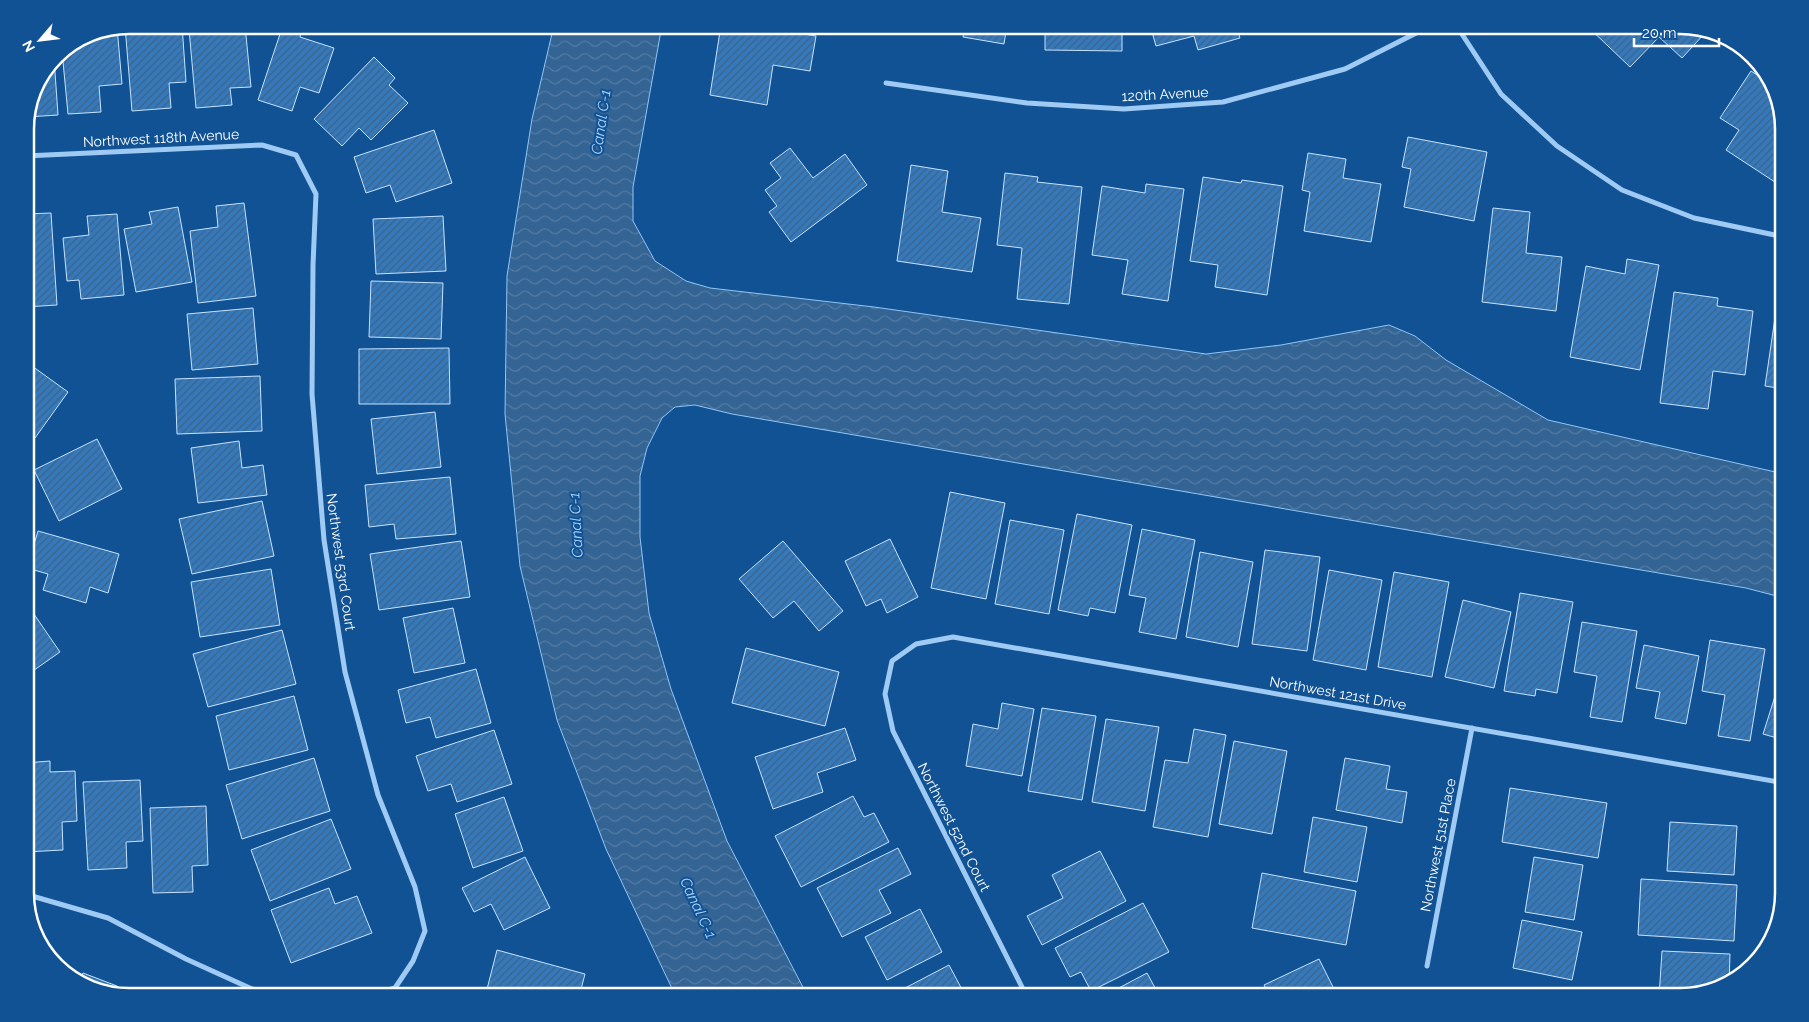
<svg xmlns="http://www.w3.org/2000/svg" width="1809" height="1022" viewBox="0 0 1809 1022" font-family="Raleway,sans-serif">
<defs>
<pattern id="water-waves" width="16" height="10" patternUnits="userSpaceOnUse" patternTransform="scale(1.25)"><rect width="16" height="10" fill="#346494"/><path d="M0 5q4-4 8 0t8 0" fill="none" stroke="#527ba4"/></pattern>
<pattern id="building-hatch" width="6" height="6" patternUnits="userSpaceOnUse" patternTransform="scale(1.25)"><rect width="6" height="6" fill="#3479bc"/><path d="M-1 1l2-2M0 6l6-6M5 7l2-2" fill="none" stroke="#406284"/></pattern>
</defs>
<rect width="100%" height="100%" fill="#115294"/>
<polygon fill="url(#water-waves)" stroke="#90c6f7" points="554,25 662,25 633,187 633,221 655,261 686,281 710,288 874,307 1206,354 1281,345 1389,325 1415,336 1446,360 1548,420 1784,474 1784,598 1746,588 732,414 695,405 675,407 662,418 647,448 640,476 640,537 649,613 671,689 727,841 808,997 676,997 606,849 557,720 520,566 505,414 507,276 532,119"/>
<g fill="url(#building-hatch)" stroke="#c6e3fe">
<polygon points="137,25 182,25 186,82 169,83 171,108 132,111 125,26"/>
<polygon points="232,25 245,25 251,87 230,88 232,105 196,108 189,29"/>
<polygon points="283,25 303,25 300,37 334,48 319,93 300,87 292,111 258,100"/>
<polygon points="721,25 750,25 816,36 810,71 773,65 767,105 710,95"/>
<polygon points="965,25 1007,25 1004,44 963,37"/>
<polygon points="1045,25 1122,25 1122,51 1045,50"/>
<polygon points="1150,25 1236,25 1240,38 1198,50 1194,36 1156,46"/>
<polygon points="1586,25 1680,25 1706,32 1682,58 1659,37 1630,67"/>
<polygon points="117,27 122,84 99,86 101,112 68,114 62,51 90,33"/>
<polygon points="374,57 395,78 389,85 408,103 371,140 359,128 342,146 314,119"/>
<polygon points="54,58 58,115 27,117 36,83"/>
<polygon points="1751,71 1771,84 1784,123 1784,188 1726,150 1739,130 1720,118"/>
<polygon points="434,130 452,183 396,202 390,185 366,193 354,157"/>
<polygon points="1408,137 1487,152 1474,221 1404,207 1411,169 1402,167"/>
<polygon points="790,148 813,178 845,154 867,185 791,242 769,212 777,206 765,190 781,178 770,163"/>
<polygon points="1308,153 1346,159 1343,178 1381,184 1371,242 1304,231 1310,192 1302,190"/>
<polygon points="911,165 948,171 942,212 981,218 972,272 897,261"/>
<polygon points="1005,173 1038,177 1037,182 1082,187 1069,304 1017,299 1022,248 997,245"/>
<polygon points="1203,177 1241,183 1242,180 1283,186 1267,295 1215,287 1218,265 1190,261"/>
<polygon points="1146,184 1184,189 1168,301 1122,294 1128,260 1092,255 1102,186 1145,193"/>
<polygon points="244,203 256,296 198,303 190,231 218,227 216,206"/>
<polygon points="178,207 192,282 136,292 124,229 152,224 149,212"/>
<polygon points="1493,208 1530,212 1526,253 1562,257 1556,311 1482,302"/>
<polygon points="51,213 57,305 25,307 25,214"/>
<polygon points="117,214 124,295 81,299 79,280 67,281 63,238 89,235 87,216"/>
<polygon points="443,216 446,271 376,274 373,219"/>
<polygon points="1627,259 1659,265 1640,370 1570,357 1586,266 1625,274"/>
<polygon points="371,281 443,283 441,339 369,337"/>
<polygon points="1674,292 1718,298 1717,306 1753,311 1745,375 1713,371 1708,409 1660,403"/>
<polygon points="253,308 258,364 192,370 187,314"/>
<polygon points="1776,311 1784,312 1784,389 1765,386"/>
<polygon points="449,348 450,404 359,404 359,349"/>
<polygon points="25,361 68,392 35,438 27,432 25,434"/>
<polygon points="260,376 262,431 177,434 175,379"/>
<polygon points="435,412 441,467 377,474 371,419"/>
<polygon points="97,439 122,489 59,521 34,470"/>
<polygon points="239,441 242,468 263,465 267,495 198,503 191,448"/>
<polygon points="450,477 456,534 396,539 394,524 369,527 365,485"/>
<polygon points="950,492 1005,503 986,599 931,588"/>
<polygon points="262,501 274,556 192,574 179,519"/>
<polygon points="1077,514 1132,525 1115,613 1090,608 1088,616 1058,610"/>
<polygon points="1010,520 1064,530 1049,614 995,604"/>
<polygon points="1142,529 1195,540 1176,639 1139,632 1146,598 1129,595"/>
<polygon points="38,531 119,554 108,593 90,587 86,603 43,590 48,574 27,568"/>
<polygon points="890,539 918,597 887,613 881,599 866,606 845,561"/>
<polygon points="461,541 470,597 379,610 370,554"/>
<polygon points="783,541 843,611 819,631 794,601 773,618 739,579"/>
<polygon points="1265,550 1320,557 1307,651 1252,644"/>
<polygon points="1200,552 1253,562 1238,647 1186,637"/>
<polygon points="271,569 280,625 200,637 191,582"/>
<polygon points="1329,570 1382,580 1366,670 1313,660"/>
<polygon points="1394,572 1449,582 1432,677 1378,667"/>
<polygon points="1520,593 1573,602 1557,693 1536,689 1535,696 1504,691"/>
<polygon points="1463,600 1511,612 1494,688 1445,677"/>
<polygon points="25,601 60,652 27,675 25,673"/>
<polygon points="453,608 465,663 414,673 403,618"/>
<polygon points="1582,622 1637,631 1622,722 1590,717 1597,676 1574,672"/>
<polygon points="282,630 296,684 208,707 193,654"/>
<polygon points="1710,640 1765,649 1750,741 1718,736 1725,695 1702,691"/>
<polygon points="1644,645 1699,656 1686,724 1655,718 1660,692 1636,688"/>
<polygon points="746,648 839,672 825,726 732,703"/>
<polygon points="1784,668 1784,740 1763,734"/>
<polygon points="476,669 491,723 436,738 430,717 406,723 398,690"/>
<polygon points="294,696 308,750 229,770 216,716"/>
<polygon points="1002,703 1034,709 1022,776 966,766 973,724 998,729"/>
<polygon points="1042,708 1096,716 1082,800 1028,791"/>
<polygon points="1106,719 1159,727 1145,811 1092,802"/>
<polygon points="845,728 856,760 817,773 823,792 773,809 755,757"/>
<polygon points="1194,729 1226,735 1208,837 1153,827 1165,760 1188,763"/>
<polygon points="494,730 512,784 457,802 451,784 428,791 416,756"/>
<polygon points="1234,741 1287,751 1272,834 1219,824"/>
<polygon points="314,758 330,811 242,839 226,785"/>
<polygon points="1345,758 1390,766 1386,789 1407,792 1402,823 1336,810"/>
<polygon points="50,761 50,772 75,771 77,821 62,822 63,850 25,852 25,763"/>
<polygon points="140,780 143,841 126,842 127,868 88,870 83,782"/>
<polygon points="1510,788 1607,803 1598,858 1502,842"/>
<polygon points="853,796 864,817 874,813 889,842 801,887 775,836"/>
<polygon points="504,797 523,851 473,868 455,814"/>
<polygon points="206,806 208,865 192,866 193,892 153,893 150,808"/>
<polygon points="1313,817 1367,827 1357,882 1304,872"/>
<polygon points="331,819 351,869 270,901 251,850"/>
<polygon points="1670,822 1737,826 1734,875 1667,871"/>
<polygon points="898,848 911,874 879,890 891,913 842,937 817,888"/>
<polygon points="1100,851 1126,901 1042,945 1027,916 1063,898 1052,875"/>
<polygon points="525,857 550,908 504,930 491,904 474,912 462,888"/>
<polygon points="1534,857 1583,865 1574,920 1525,912"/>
<polygon points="1262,873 1356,891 1346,945 1252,928"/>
<polygon points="1641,879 1737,885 1734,941 1638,935"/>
<polygon points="329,888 335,904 357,896 372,933 291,963 271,910"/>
<polygon points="1143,903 1169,952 1091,991 1081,972 1070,977 1055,948"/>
<polygon points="920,909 942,952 887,980 865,937"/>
<polygon points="1522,920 1582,932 1572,980 1513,968"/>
<polygon points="497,950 585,974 579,997 485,997"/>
<polygon points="1662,951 1730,954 1729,984 1680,997 1659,997"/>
<polygon points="1319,959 1338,997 1270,997 1264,985"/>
<polygon points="949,965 966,997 888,997"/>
<polygon points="83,973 117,986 114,993 78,983"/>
<polygon points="1147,973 1160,997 1119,997 1115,990"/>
</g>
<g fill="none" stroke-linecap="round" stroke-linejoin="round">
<g stroke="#9ecaf3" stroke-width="5">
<polyline points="1456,25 1501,94 1557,146 1622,190 1694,218 1784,237"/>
<polyline points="886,83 1027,103 1124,109 1223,102 1345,69 1432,25"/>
<polyline points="25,156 262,145 296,155 316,194 313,265 312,394 324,540 345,672 378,795 415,887 425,931 413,961 395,988 364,997"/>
<polyline points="25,894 108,918 186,959 252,989 296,997"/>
<polyline points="1427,966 1472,728"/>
<polyline points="1027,997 893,731 885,694 892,661 916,644 953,637 1784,783"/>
</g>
</g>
<g text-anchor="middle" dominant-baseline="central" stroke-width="4" stroke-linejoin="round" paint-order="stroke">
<g font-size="14" fill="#fff" stroke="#115294">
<text transform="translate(1165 94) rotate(-3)">120th Avenue</text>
<text transform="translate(161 138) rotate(-3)">Northwest 118th Avenue</text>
<text transform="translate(341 562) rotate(82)">Northwest 53rd Court</text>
<text transform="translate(1338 693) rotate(10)">Northwest 121st Drive</text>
<text transform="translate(954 827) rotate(63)">Northwest 52nd Court</text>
<text transform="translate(1438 845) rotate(-79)">Northwest 51st Place</text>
</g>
<g font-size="15" font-style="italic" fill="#aad4fa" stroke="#115294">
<text transform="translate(601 122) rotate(-82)">Canal C-1</text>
<text transform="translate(576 525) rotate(-93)">Canal C-1</text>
<text transform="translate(698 908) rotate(65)">Canal C-1</text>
</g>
</g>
<path d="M0 0H1809V1022H0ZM129 34H1680A95 95 0 0 1 1775 129V893A95 95 0 0 1 1680 988H129A95 95 0 0 1 34 893V129A95 95 0 0 1 129 34Z" fill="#115294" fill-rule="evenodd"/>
<path fill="none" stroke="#fff" stroke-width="2.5" d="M129 34H1680A95 95 0 0 1 1775 129V893A95 95 0 0 1 1680 988H129A95 95 0 0 1 34 893V129A95 95 0 0 1 129 34Z"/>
<g transform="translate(40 40) rotate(242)" stroke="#115294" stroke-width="4" paint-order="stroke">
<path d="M0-4L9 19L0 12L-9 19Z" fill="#ffffff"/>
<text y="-8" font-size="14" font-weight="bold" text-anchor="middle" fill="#ffffff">N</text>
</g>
<path d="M1634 38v8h85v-8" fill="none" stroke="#ffffff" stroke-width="2.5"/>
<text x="1642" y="38" font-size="15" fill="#ffffff" stroke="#115294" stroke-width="4" paint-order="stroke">20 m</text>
</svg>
